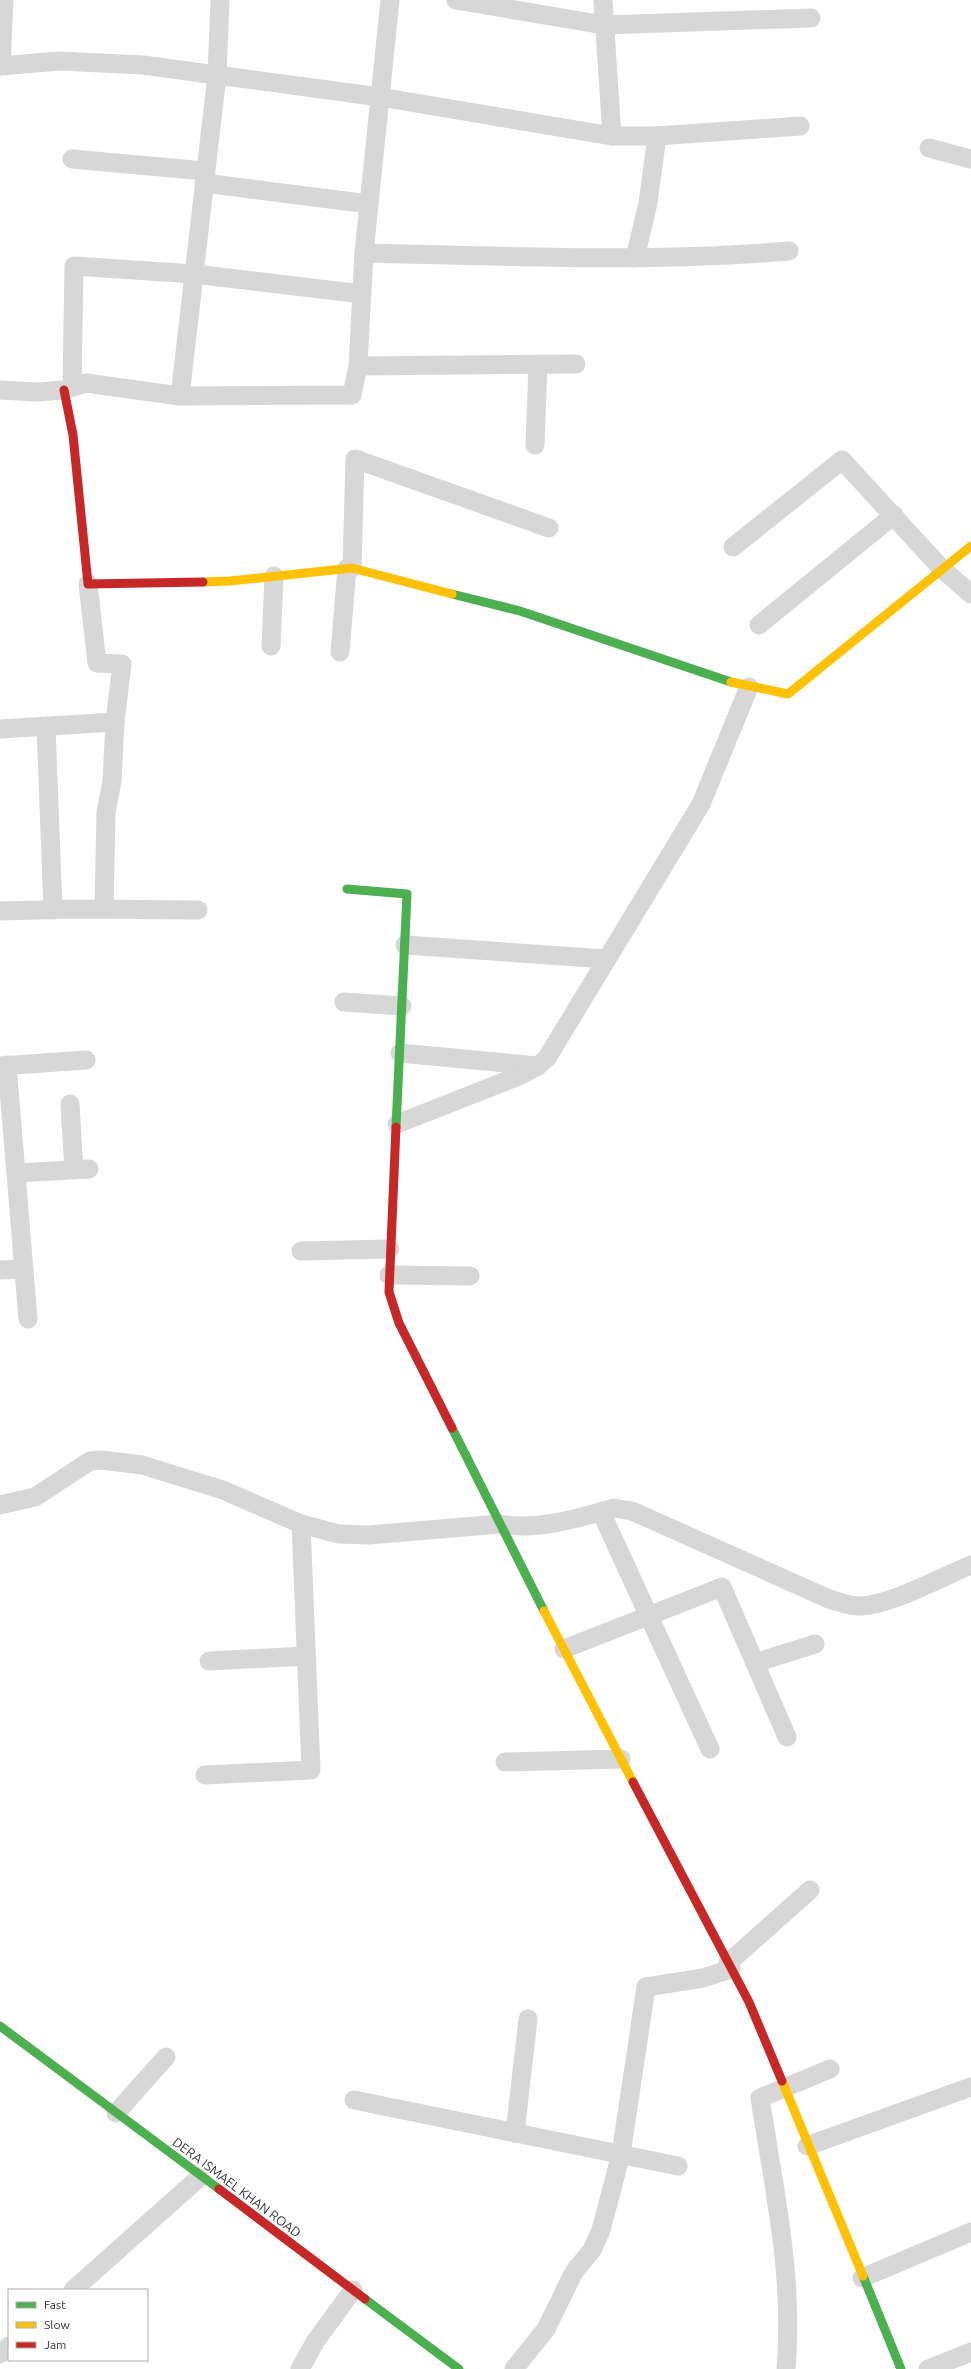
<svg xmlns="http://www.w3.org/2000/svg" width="971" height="2369" viewBox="0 0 971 2369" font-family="Ubuntu,sans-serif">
<rect width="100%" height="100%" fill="#fff"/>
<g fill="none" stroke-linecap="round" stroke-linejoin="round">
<g stroke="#d7d7d7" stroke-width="19">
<polyline points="456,0 604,25 811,18"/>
<polyline points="603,0 612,136"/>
<polyline points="0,66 59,61 143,65 217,75 220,0"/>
<polyline points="1,66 4,0"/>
<polyline points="929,148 971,159"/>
<polyline points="72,159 205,171"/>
<polyline points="204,183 369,204"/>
<path d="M 364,253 C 506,256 648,263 789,251"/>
<polyline points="635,258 648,203 657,136"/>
<polyline points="358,366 576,364"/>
<polyline points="72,387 74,266 194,274 362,294"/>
<polyline points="0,390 37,392 64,390 86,383 180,396 352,395 358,366 364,253 390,0"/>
<polyline points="180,396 217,75 380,97 612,136 657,136 800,126"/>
<polyline points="535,445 538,364"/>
<polyline points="733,547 842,460 942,569 971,594"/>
<polyline points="352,568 355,459 549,528"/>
<polyline points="88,584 97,663 122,664 115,722"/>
<polyline points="759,625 894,515"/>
<polyline points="271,646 274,576"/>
<polyline points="340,652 347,568"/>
<polyline points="46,726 53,910"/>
<polyline points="0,729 115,722 112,781 106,812 104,909"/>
<polyline points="0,911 78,909 198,910"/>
<polyline points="405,945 606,959"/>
<polyline points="344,1002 402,1006"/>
<polyline points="400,1053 538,1066"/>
<polyline points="7,1065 28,1319"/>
<polyline points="0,1066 86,1060"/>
<polyline points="70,1104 74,1170"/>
<polyline points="397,1124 519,1076 538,1066 547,1058 701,804 749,687"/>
<polyline points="16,1173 89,1169"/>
<polyline points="301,1251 390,1249"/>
<polyline points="0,1270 24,1269"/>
<polyline points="389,1275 470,1276"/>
<path d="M 0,1505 L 35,1497 L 90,1461 L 101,1460 L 142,1465 L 223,1490 L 301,1524 L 339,1534 L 369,1535 L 500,1524 C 537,1531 579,1518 614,1508 L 632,1511 L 829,1599 C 840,1602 850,1607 862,1606 C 893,1604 942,1577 971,1565"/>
<polyline points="601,1512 710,1749"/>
<polyline points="564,1649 722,1587 787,1737"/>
<polyline points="209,1661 306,1656"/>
<polyline points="755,1663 815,1644"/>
<polyline points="505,1762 621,1759"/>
<polyline points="205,1775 311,1770 301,1524"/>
<polyline points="728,1963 810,1890"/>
<polyline points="354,2100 678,2166"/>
<polyline points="116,2113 166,2057"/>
<polyline points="515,2133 528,2019"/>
<polyline points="807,2146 971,2087"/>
<polyline points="862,2278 971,2232"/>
<polyline points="73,2290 201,2176"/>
<polyline points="0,2354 9,2346"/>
<polyline points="300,2369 315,2342 353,2290"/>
<polyline points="514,2369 546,2329 574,2272 592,2250 601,2230 621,2154 646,1987 703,1978 731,1969"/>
<path d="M 786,2369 C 794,2277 774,2189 760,2098 L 830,2069"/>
<polyline points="928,2369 971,2352"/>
</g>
<g stroke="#4caf50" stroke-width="9">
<polyline points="452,594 520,611 731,682"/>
<polyline points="347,889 407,894 396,1127"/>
<polyline points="452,1428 544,1611"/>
<polyline points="0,2026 219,2189"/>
<polyline points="863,2276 901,2369"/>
<polyline points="365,2299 459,2369"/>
</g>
<g stroke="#ffc107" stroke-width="9">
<polyline points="203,582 230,581 352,568 452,594"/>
<polyline points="731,682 788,694 971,546"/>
<polyline points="544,1611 633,1782"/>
<polyline points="782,2081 863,2276"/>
</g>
<g stroke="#c62828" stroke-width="9">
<polyline points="64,390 73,435 88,584 203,582"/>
<polyline points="396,1127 389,1292 399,1323 452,1428"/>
<polyline points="633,1782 749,2002 782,2081"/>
<polyline points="219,2189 365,2299"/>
</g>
</g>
<g text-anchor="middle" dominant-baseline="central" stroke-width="4" stroke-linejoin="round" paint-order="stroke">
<g font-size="13" fill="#333" stroke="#fff">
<text transform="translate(237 2187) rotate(37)">DERA ISMAEL KHAN ROAD</text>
</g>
</g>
<rect x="8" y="2289" width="140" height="72" fill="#ffffff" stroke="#adadad"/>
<rect x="16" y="2302" width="20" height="6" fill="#4caf50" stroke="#adadad"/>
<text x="44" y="2309" font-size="12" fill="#333333">Fast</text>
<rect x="16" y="2322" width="20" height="6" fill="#ffc107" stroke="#adadad"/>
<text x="44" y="2329" font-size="12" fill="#333333">Slow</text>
<rect x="16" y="2342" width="20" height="6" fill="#c62828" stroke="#adadad"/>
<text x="44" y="2349" font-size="12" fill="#333333">Jam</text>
</svg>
